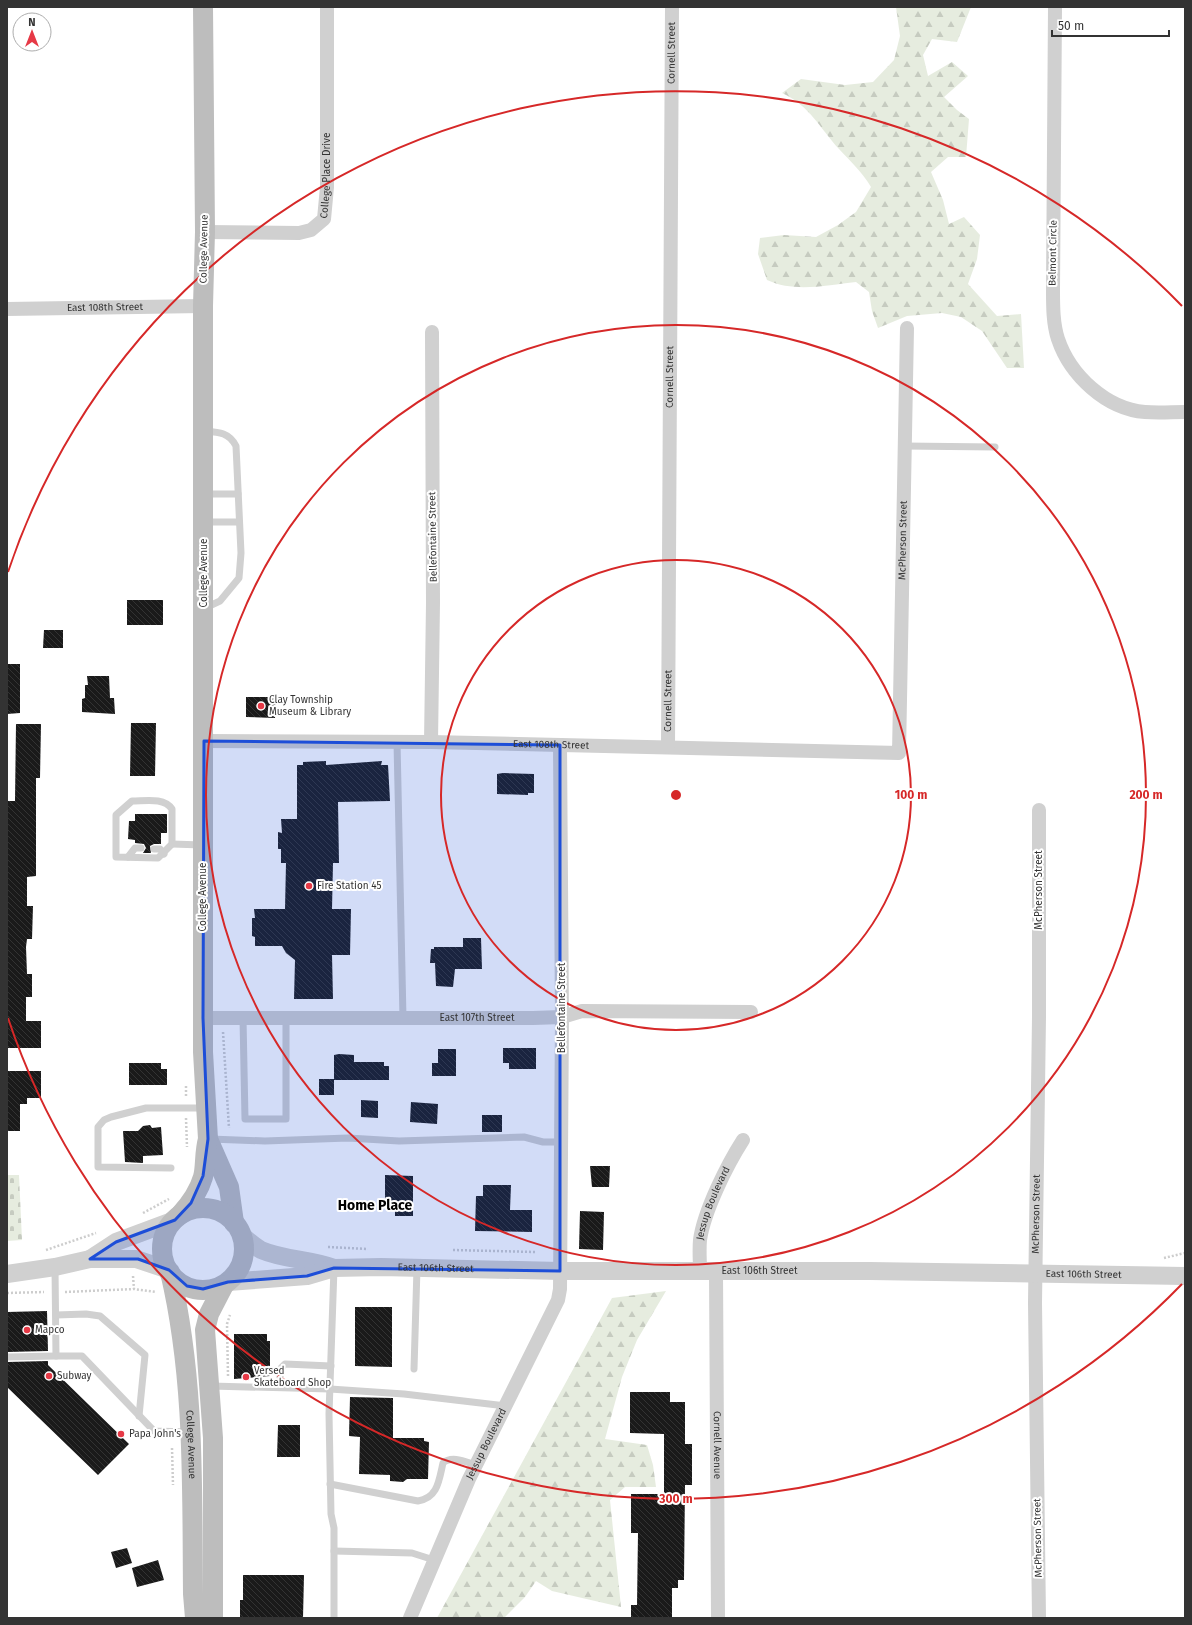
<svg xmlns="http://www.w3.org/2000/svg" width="1192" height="1625" viewBox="0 0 1192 1625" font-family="'Fira Sans',sans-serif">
<defs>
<pattern id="forest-firs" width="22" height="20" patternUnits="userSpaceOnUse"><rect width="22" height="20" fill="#e6ecdf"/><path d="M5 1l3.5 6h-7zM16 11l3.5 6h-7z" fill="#c6cbc0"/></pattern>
<pattern id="cemetery-stones" width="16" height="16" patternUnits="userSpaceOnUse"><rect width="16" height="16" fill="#e6ecdf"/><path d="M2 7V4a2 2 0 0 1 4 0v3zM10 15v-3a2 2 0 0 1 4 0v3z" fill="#c6cbc0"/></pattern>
<pattern id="building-back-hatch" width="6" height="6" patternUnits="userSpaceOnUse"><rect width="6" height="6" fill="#1a1a1a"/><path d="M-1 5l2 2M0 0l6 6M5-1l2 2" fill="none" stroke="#333"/></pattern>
</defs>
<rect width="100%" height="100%" fill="#fff"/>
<g fill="url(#forest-firs)">
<path d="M 896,7 L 971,7 L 957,42 L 932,39 L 923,55 L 928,76 L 952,62 L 968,76 L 944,97 L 957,110 L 969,119 L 966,157 L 948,157 L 931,172 L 943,200 L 949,224 L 964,217 L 980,235 L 977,259 L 968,284 L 997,316 L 1021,314 L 1024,368 L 1007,368 L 982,331 L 961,317 L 942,313 L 907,316 L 878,328 L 872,311 L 869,292 L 856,282 C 827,285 795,293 767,280 L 758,254 L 760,238 L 784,235 L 816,237 L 838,225 L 856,212 L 871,187 C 862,172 851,162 839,149 C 819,127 810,106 782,93 L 801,79 L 845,85 L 873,82 L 894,60 L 900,36 Z"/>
<polygon points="666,1291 637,1340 622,1377 605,1439 647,1445 653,1465 656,1487 625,1487 610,1500 621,1607 552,1591 536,1581 525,1597 504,1618 437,1618 612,1298"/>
</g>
<polygon fill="url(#cemetery-stones)" points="7,1175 19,1175 22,1240 7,1241"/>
<g fill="url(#building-back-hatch)">
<rect x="127" y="600" width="36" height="25"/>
<polygon points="44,630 63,630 63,648 43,648"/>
<polygon points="7,664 20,664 20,713 7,714"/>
<polygon points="87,676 109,676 110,698 114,698 115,714 82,712 82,699 85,698 85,685 88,685"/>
<polygon points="246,697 276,697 275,718 246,717"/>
<polygon points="131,723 156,723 155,776 130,776"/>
<polygon points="16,724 41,724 40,778 36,778 36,876 27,877 27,906 33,906 32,939 27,939 26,947 27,974 32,974 32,997 26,997 26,1021 41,1021 41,1048 7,1048 7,801 15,801"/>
<polygon points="326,761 326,765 382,761 381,765 388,765 390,801 338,802 339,863 333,863 332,909 351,909 350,955 332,955 333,999 294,999 295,960 286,953 282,946 255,946 255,937 252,936 252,918 255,918 254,909 285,909 286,863 281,863 281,849 278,849 278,832 282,833 281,819 297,819 297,765 303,765 303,762"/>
<polygon points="503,773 534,774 534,793 528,793 528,795 497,794 497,774"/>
<polygon points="135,814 167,814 167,833 161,833 161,844 154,844 150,846 151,853 143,853 146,848 144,844 135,843 135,840 128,839 129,821 135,821"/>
<polygon points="463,938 481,938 482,969 455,969 453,987 436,986 435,963 430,963 431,949 434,949 434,947 463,947"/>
<polygon points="503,1048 536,1048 536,1069 509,1069 509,1063 503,1063"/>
<polygon points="438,1049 456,1049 456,1076 432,1076 432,1063 438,1063"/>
<polygon points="339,1054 354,1055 354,1062 384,1062 384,1066 389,1066 389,1080 334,1080 334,1095 319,1095 319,1079 334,1079 334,1055"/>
<polygon points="129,1063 161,1063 161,1069 167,1069 167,1085 129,1085"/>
<polygon points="7,1071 41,1071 41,1098 27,1098 27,1104 20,1104 20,1131 7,1131"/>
<polygon points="361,1100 378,1101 378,1118 361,1117"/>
<polygon points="411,1102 438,1104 437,1124 410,1122"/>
<rect x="482" y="1115" width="20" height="17"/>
<polygon points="150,1125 152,1128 161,1127 163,1155 143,1156 143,1163 125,1162 123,1131 138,1131 143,1126"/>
<polygon points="590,1166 610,1166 609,1187 592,1187"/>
<polygon points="385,1175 413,1176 413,1216 395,1216 395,1206 385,1206"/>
<polygon points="483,1185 511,1185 510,1210 532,1210 532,1232 475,1231 476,1196 483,1196"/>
<polygon points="580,1211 604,1212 603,1250 579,1249"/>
<polygon points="355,1307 392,1307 392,1367 355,1366"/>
<polygon points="47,1311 48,1351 7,1352 7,1312"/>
<polygon points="234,1334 267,1334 267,1341 270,1341 270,1376 234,1379"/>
<polygon points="48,1361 48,1365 129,1444 98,1475 8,1388 7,1362"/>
<polygon points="630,1392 670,1392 670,1402 685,1402 685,1444 692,1444 692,1485 685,1485 684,1580 678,1580 678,1588 672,1588 672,1618 631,1618 631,1605 637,1605 638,1533 631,1533 631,1494 664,1494 664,1434 630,1433"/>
<polygon points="350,1397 393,1398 393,1438 424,1438 424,1441 429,1442 428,1479 407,1479 403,1482 390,1481 390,1475 359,1474 360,1437 349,1436"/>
<polygon points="278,1425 300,1425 300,1457 277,1457"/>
<polygon points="127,1548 132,1563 116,1568 111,1552"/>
<polygon points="158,1560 164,1580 137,1587 132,1568"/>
<polygon points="243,1575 304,1575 303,1618 240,1618 240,1600 243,1600"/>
</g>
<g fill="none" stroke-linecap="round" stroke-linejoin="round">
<g stroke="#cdcdcd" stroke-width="2.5" stroke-dasharray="2 2" stroke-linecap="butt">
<polyline points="223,1032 229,1128"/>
<polyline points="186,1086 186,1097"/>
<polyline points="186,1118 187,1147"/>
<polyline points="143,1213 169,1199"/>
<polyline points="328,1247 368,1249"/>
<polyline points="46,1250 96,1233"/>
<polyline points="453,1250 536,1252"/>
<polyline points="1164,1258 1185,1253"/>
<polyline points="133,1276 134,1289"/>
<polyline points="65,1292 134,1289 156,1292"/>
<polyline points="7,1293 44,1292"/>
<polyline points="228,1376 227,1324 230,1315"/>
<polyline points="172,1448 173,1485"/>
</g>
<g stroke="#d0d0d0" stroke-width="7">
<path d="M 204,431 C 218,432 229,432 236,446 L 241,553 L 239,578 L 220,601 L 205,608"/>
<polyline points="904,446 995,447"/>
<polyline points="204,494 238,494"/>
<polyline points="204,522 239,522"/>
<polyline points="397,742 403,1018"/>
<path d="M 132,801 C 145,801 164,797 172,809 L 172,844 L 158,858 L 116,857 L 116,815 Z"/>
<polyline points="172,844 202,845"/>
<polyline points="154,849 160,849 164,854"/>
<polyline points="128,857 135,848 141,848"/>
<polyline points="243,1018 245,1119 286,1119 286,1018"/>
<polyline points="210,1139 265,1141 348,1138 399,1141 524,1137 543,1142 562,1142"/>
<polyline points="171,1168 98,1167 98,1127 104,1120 111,1117 146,1108 206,1108"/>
<polyline points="55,1268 56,1356 82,1356 154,1431 190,1432"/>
<polyline points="56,1315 86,1314 100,1316 145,1355 139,1416"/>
<polyline points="7,1357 56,1356"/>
<polyline points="414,1369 417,1268"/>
<polyline points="211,1386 330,1389 404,1394 506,1406"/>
<polyline points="279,1386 281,1368 285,1364 331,1366"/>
<path d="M 330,1484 L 418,1501 C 438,1498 439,1480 443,1463 C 452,1455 466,1462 476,1465"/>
<polyline points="334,1551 412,1553 434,1560"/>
<polyline points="334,1618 334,1528 331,1514 329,1414 334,1268"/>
</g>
<g stroke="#d0d0d0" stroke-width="14">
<path d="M 1055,7 L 1053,290 C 1053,306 1053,324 1058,339 C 1070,375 1106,409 1145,412 C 1158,413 1172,412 1185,412"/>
<path id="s1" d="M 205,232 L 299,233 L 311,230 L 324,219 L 327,187 L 327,7"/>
<path id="s2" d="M 7,309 L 203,306"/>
<path id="s3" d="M 204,741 L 431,742 L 899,753 L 907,328"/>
<polyline points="431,742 433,603 432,332"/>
<path id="s4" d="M 668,747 L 672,7"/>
<path id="s5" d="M 203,1018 L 533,1018 L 562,1017 L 582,1011 L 751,1012"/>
<path id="s6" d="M 700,1271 C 700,1261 699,1250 700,1240 C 704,1211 727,1165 743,1140"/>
<path id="s7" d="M 716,1271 L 718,1618"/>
<path id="s8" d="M 410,1618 L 469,1479 L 558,1300 L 560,1289 L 562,1017 L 560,745"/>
<path id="s9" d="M 1039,1618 L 1035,1303 L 1039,1017 L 1039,810"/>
</g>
<g stroke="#d0d0d0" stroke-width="18">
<path d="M 241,1234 C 247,1240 254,1246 261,1250 C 284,1260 311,1259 334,1268"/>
<polyline points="90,1259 116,1242 175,1220"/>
<polyline points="7,1274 55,1267 90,1259 136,1259 169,1270"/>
<path id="s10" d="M 228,1282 L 307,1276 L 334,1268 L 381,1267 L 560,1271 L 870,1271 L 1185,1276"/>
</g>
<g stroke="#bdbdbd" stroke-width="20">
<polyline points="203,7 205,232 203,306 203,1052 208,1139 229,1187 234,1223"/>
<circle cx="203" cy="1249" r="41"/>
<path d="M 180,1215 C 190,1204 199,1191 203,1177 C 206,1166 204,1153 208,1139"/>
<path id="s11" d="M 170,1272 C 195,1378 192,1487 193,1594 L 195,1618"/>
<polyline points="213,1618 213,1438 205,1330 209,1314 224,1285"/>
</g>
</g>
<path fill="#1d4ed8" fill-opacity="0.2" stroke="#1d4ed8" stroke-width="3" stroke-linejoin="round" d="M 204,741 L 560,745 L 560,1271 L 334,1268 L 307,1276 L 228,1282 L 203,1289 L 187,1286 L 169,1270 L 138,1259 L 90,1259 L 116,1242 L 175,1220 L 191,1203 L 203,1176 L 208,1139 L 203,1018 Z"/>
<g fill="none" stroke="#d62828" stroke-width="2">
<circle cx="676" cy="795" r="235"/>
<circle cx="676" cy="795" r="470"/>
<path d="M1182 1284A704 704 0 0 1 8 1018M8 572A704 704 0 0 1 1182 306"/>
</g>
<g fill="#e63946" stroke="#fff" stroke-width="1.5">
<circle cx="261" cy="706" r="4"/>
<circle cx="309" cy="886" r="4"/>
<circle cx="27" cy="1330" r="4"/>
<circle cx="49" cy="1376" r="4"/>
<circle cx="246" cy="1377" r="4"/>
<circle cx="121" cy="1434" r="4"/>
</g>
<g text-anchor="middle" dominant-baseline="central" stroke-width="4" stroke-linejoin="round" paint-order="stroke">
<g font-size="10" fill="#333" stroke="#fff">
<text stroke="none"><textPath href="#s4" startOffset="694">Cornell Street</textPath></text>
<text stroke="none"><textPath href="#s1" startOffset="167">College Place Drive</textPath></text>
<text transform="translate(204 249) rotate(-89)">College Avenue</text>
<text transform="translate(1053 253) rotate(-89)">Belmont Circle</text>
<text stroke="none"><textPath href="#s2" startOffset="98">East 108th Street</textPath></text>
<text stroke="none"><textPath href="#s4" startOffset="370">Cornell Street</textPath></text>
<text transform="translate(433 537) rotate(-91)">Bellefontaine Street</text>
<text stroke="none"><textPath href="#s3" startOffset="908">McPherson Street</textPath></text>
<text transform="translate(204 573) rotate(-90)">College Avenue</text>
<text stroke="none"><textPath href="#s4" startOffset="46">Cornell Street</textPath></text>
<text stroke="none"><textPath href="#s3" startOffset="347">East 108th Street</textPath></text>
<text transform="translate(1039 890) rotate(-90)">McPherson Street</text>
<text transform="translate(203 897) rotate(-90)">College Avenue</text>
<text transform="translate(562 1008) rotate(-90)">Bellefontaine Street</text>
<text stroke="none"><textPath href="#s5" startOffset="274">East 107th Street</textPath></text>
<text stroke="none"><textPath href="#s6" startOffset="70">Jessup Boulevard</textPath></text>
<text stroke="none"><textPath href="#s9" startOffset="404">McPherson Street</textPath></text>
<text stroke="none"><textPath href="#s10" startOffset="209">East 106th Street</textPath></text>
<text stroke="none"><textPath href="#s10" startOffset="533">East 106th Street</textPath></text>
<text stroke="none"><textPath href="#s10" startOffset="857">East 106th Street</textPath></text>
<text stroke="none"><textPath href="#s8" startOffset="190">Jessup Boulevard</textPath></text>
<text stroke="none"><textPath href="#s11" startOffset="174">College Avenue</textPath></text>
<text stroke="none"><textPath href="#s7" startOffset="174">Cornell Avenue</textPath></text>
<text transform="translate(1038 1538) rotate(-91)">McPherson Street</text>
</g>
<g font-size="10" fill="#333" stroke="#fff" text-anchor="start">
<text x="269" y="700">Clay Township<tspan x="269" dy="12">Museum &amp; Library</tspan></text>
<text x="317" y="886">Fire Station 45</text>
<text x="35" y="1330">Mapco</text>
<text x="254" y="1371">Versed<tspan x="254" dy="12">Skateboard Shop</tspan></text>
<text x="57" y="1376">Subway</text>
<text x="129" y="1434">Papa John's</text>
</g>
<g font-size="14" font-weight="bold" fill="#000" stroke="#fff">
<text x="375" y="1205">Home Place</text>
</g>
</g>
<circle cx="676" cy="795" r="6" fill="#d62828" stroke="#fff" stroke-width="2"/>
<g font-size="12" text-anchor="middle" font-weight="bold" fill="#d62828" stroke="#fff" stroke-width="4" stroke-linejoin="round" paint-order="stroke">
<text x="911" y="799">100 m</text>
<text x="1146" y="799">200 m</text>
<text x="676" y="1503">300 m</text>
</g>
<rect width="1192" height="1625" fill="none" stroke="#333333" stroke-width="16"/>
<g transform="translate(32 32)"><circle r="19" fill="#ffffff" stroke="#adadad"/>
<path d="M0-3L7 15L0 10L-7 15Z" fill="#e63946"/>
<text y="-6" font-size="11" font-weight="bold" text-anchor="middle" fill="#333333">N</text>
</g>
<path d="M1052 30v6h117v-6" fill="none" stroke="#333333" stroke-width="2"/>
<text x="1058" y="30" font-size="12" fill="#333333" stroke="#ffffff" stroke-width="3" paint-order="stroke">50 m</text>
</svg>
